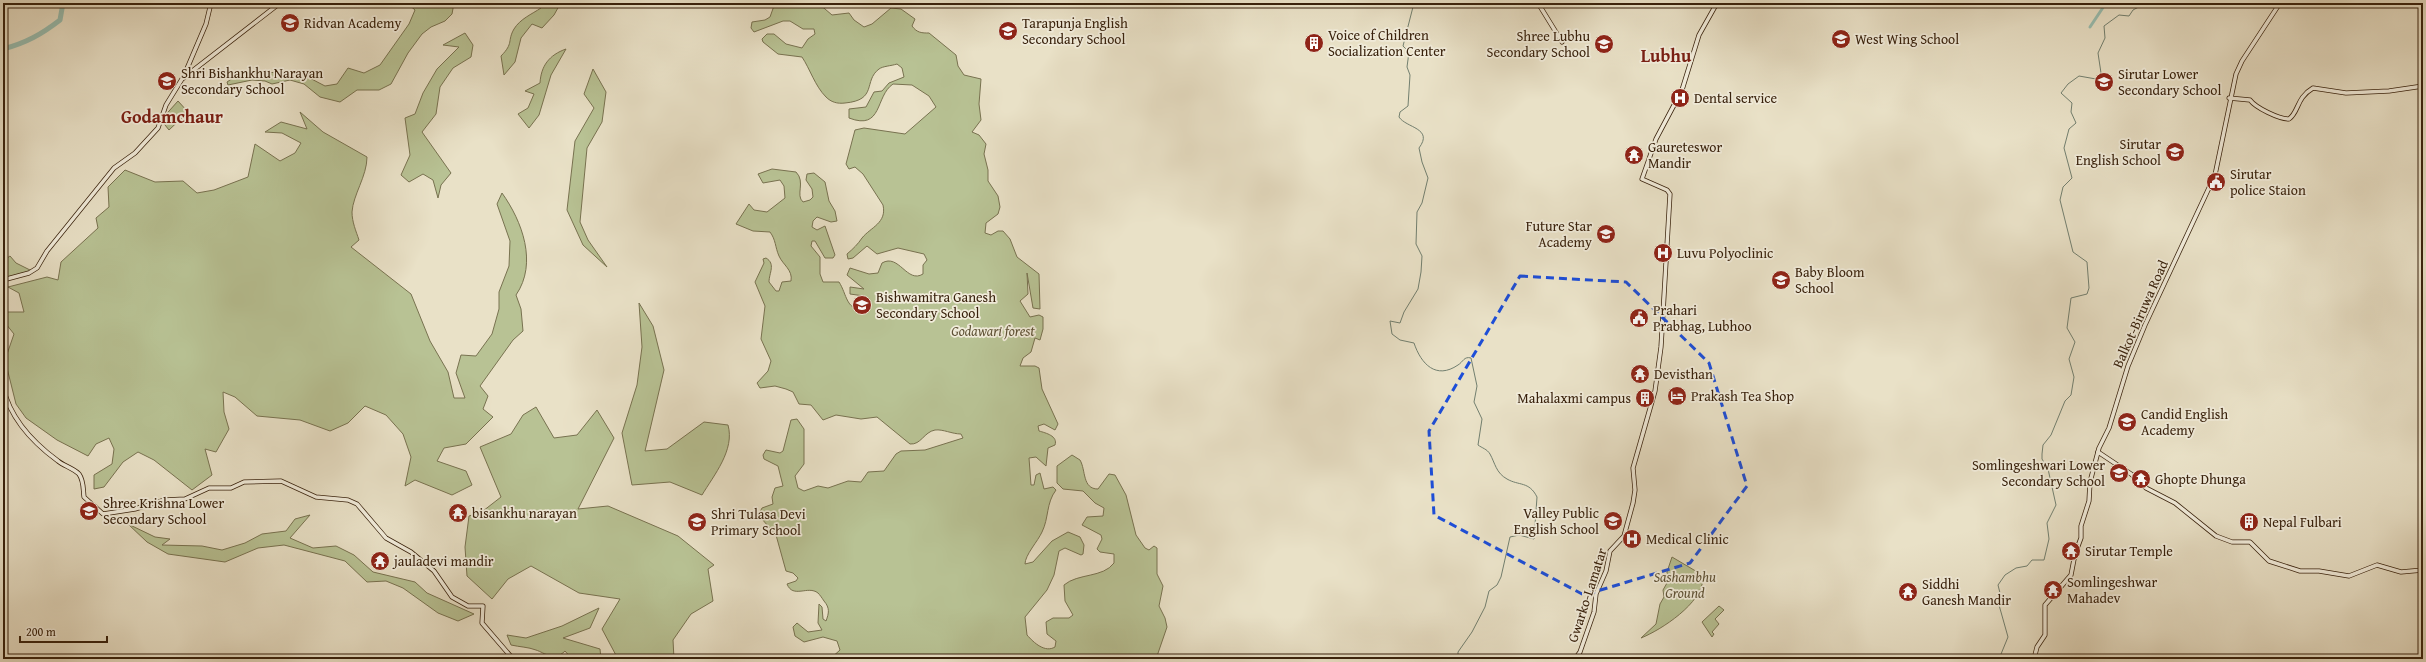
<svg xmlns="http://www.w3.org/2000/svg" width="2426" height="662" viewBox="0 0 2426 662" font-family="'Gentium Book Plus',serif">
<rect width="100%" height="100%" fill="#e9e1c7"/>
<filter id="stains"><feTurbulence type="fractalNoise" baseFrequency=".005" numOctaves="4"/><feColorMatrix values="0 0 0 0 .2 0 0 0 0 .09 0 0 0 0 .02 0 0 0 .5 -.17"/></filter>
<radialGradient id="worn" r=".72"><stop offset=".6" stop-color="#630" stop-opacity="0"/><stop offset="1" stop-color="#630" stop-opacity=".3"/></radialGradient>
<g fill="#b8c294" stroke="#787250">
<polygon points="407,3 454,3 452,14 445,21 431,27 422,34 408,53 391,84 379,90 357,90 340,102 320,97 304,84 290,80 272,84 265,81 252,80 228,85 227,82 242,72 300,73 325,86 337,84 348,68 364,73 380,65 409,24 415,10"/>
<path d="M 538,3 L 558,3 L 559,6 L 554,15 L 542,28 L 532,24 L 521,38 L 515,62 L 504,75 L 501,56 C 514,43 507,41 514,29 C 520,19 532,14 541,8 Z"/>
<path d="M 775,3 L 818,3 L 832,15 L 849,13 L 854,20 L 864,27 L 872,24 L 891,8 L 901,9 L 915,19 L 912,26 C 917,33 922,33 929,33 L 956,55 L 958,66 L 964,75 L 981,79 L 979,104 L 981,120 L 972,132 L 979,135 L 986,144 L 984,154 L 988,170 L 988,181 L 998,196 L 1000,207 L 998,214 L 986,223 L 985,233 L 991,235 L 998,231 L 1003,231 L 1010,239 L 1017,257 L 1039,274 L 1040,309 L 1033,308 L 1027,273 L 1028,294 L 1020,301 L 1030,317 L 1039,315 L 1043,317 L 1043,329 L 1040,340 L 1035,338 L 1031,352 L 1023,358 L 1020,366 L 1035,366 L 1039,368 L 1042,389 L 1058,424 L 1055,430 L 1044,424 L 1038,426 L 1039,431 C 1046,433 1058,436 1055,445 L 1048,448 L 1046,466 L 1036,457 L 1029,458 L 1031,485 L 1034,485 L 1036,475 L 1040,473 L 1044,489 L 1053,487 L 1056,490 C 1046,503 1049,518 1042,532 C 1038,541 1025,555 1025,564 L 1033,562 L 1052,541 L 1068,532 L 1080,537 L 1084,545 L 1083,554 L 1081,555 L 1065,548 L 1059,551 L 1054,575 L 1047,590 L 1025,617 L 1027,635 C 1034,643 1045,653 1055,647 L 1056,641 L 1047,634 L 1046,622 L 1053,618 L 1069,618 L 1073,615 L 1065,601 L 1064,585 C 1078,573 1103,578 1114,563 L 1114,554 L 1100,552 L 1097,549 L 1102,539 L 1101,535 L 1082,525 L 1087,517 L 1103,516 L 1104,508 L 1095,503 L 1083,491 L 1063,489 L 1057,483 L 1057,466 L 1072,455 L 1080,460 C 1086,470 1082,489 1098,489 L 1109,474 L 1115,475 L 1126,495 L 1136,535 L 1145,548 L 1149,550 L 1154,546 L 1157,548 L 1157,574 L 1163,586 L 1159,606 L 1165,618 L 1167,627 L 1156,659 L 830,659 L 840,650 L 837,641 L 823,637 L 804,642 L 795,636 L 793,627 L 797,623 L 808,632 L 822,630 L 818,623 L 819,604 L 822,607 L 823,619 L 826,621 C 829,613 830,608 824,601 C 822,598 820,595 818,593 C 808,585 793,599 787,584 L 796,581 L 798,578 L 793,573 L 786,571 L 776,535 L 761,518 L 760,512 L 762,508 L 773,504 L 772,497 L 775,488 L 783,486 L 778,466 L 764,459 L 763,455 L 766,450 L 780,453 L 783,451 L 791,420 L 797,419 L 804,429 L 804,464 L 795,476 L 798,488 L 804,491 L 818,486 L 828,488 L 848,481 L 861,482 L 868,472 L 884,471 L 896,454 L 901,451 L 925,450 L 963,438 L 961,434 C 952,434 943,429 935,430 C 924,432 921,445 910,444 L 877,417 L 861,419 L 836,415 L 823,420 L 811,405 L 799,404 L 793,392 L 786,389 L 775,386 L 760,388 L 757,383 L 768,371 L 771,361 L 761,339 L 765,306 L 755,282 L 764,263 L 763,259 L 766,258 C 776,264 769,273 769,282 L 776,291 L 779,291 L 782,282 L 791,281 C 793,270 783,265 779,256 C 775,247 776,240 770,232 L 753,231 L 736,224 L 749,204 L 754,210 L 767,212 L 785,198 L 784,186 L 780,180 L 763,183 L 758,174 L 772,169 L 796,172 C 806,182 795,195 803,202 L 810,200 L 813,197 L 812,189 L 806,180 L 807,174 L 814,173 L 825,182 L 829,201 L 835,211 L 837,221 L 831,222 L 817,217 L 813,221 L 812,227 L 817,230 L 825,226 L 835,255 L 833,258 L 825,258 L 815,241 L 812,241 L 811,246 L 820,257 L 820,274 L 823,282 L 839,282 C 847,294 846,312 865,309 L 868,303 L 864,296 L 850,294 L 850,287 L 864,289 L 847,275 L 850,268 L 869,274 L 878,273 L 882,263 C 899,253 907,284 923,274 L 923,265 L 927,260 L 924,254 L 898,248 L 877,254 L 867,246 L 853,258 L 848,259 L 847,254 C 853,249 858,244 862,238 C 871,227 887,223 883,205 L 863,174 L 855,167 L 849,169 L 846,164 L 855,130 L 864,128 L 905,134 L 936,107 L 929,96 L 912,85 L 893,84 C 875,96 883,131 849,118 L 849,109 L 866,107 L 874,92 L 882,91 L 889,83 L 904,77 L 902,68 L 897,64 C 891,66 883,66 879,69 C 863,81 878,100 845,103 C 837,104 831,102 826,97 C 815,86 810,69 802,57 L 778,54 L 763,42 L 762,39 L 767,34 L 774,34 L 786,44 L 802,48 L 808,39 L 815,34 L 814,29 L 803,29 L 790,21 L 783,21 L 754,32 L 751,28 L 752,22 L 765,20 L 770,17 Z"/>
<polygon points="465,33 473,45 471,57 453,68 440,87 436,114 422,132 451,173 441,185 438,198 433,180 423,174 409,182 401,175 410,155 405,118 415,114 423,93 437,69 459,47 443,45"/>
<path d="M 566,49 L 551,75 L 539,115 L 529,128 L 518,114 L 528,108 L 534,94 L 525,91 L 540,83 C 541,66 549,55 566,49 Z"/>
<polygon points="593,69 606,92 602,122 587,148 580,222 588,240 607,267 583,245 567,210 575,141 594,108 584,94"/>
<polygon points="178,101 188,112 169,130 161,120"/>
<path d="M 300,112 L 323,132 L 367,157 C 367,176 353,195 352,212 C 352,222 356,231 359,240 L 351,247 L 411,294 L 430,341 L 448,372 L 454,398 L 465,398 L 456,373 L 461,355 L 476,356 L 492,334 L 499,309 L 499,292 L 509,266 L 510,241 L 497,204 L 502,193 C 522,221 538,263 516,295 L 521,309 L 523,331 L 513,340 L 480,386 L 488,396 L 483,409 L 493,417 L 466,444 L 444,448 L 437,461 L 466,471 L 472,485 L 452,495 L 415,480 L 405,486 L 411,457 L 403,434 L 386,415 L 365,406 L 348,423 L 330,431 L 300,420 L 257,416 L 235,397 L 223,392 L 224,412 L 229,429 L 216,452 L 205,449 L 212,475 L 192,490 L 154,460 L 138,452 L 123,462 L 104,487 L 94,489 L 94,475 L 112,464 L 114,449 L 109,438 L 96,444 L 88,456 L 57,440 L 26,418 L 16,404 L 5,360 L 14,334 L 6,324 L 4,312 L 24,312 L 19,293 L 8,287 L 47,277 L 58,280 L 61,262 L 98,228 L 96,218 L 109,207 L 108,187 L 125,170 L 155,182 L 183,181 L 197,193 L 214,190 L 248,177 L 255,144 L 280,161 L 295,153 L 301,143 L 282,133 L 265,132 L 281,122 L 307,129 Z"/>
<polygon points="10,256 16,263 32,271 3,280 3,261"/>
<path d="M 639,303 L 653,326 L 664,370 L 645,451 L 667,449 L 704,422 L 728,425 C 735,450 714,475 702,495 L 670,482 L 632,485 L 622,433 L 637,385 L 642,347 Z"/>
<polygon points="536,407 554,438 577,435 597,410 614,438 578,509 608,506 678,536 714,565 708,569 713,601 691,614 673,640 674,659 618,659 602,629 620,599 579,593 531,566 508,579 492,599 467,576 465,547 469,516 483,511 501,497 480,447 511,434 523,415"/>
<polygon points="310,515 290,538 313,548 336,546 354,555 373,572 415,582 427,593 474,614 458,621 438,613 403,588 386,581 367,582 345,561 284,545 258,548 225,562 168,554 147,542 128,524 155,537 170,539 162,545 202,546 222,550 245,543 262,534 286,531 295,519"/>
<path d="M 1672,557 L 1699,573 L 1703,578 C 1703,603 1661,630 1641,638 L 1656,624 L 1660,604 L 1664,597 L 1663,590 L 1667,583 L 1667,572 Z"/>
<polygon points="1719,606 1724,610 1715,619 1719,624 1712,632 1714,634 1712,637 1702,622"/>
<path d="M 599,608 L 590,628 L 563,638 L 600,649 L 601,659 L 572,659 L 565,651 C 554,662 545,653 536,650 C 528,647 520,647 511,645 L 507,635 L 526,638 L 562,626 Z"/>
</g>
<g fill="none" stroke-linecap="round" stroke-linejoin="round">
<g stroke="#727f6f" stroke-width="1">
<path d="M 1414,3 L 1403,46 L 1409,52 L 1407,67 L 1410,75 L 1408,106 L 1400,112 L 1399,117 C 1406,128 1434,128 1419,148 L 1422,162 L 1428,178 L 1422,203 L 1417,212 L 1416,244 L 1422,256 L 1421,272 L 1418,289 L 1404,312 L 1400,323 L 1390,321 L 1392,334 L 1400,340 L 1414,343 C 1421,364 1436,380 1458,365 C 1463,362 1464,356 1471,358 L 1477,386 L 1474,402 L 1482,419 L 1478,445 C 1482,448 1487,449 1490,454 C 1495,463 1496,473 1507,479 C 1519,486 1529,481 1537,497 L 1534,539 L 1519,535 L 1510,537 L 1501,577 L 1497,585 L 1489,591 L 1485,607 L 1472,632 L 1458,652 L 1458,659"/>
<polyline points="1999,659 2008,637 1999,605 2001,597 1998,585 2005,575 2016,568 2027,566 2032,560 2044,560 2049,539 2047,523 2056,505 2048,469 2042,459 2042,454 2043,445 2051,435 2065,401 2071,395 2074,377 2069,359 2075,342 2067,328 2071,298 2087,294 2089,288 2087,262 2073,252 2060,200 2063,187 2072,178 2064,148 2069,129 2076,123 2071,112 2072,103 2061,93 2068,84 2079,76 2096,79 2101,73 2098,53 2105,38 2104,26 2119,15 2129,16 2133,10 2146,3"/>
</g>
<polyline stroke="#98beb1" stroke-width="3" points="2090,27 2106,3"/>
<path stroke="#98beb1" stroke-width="5" d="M 3,49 C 26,43 42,34 60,20 L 63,3"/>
<defs>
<g id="secondary">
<polyline points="1538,3 1562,42"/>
<polyline points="183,78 206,24 211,3"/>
<path d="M 2229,98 L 2250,100 C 2256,108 2279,119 2289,119 C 2299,112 2296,98 2313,88 L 2346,93 L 2389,91 L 2423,86"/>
<polyline points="3,280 29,273 37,268 47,251 114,168 135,153 158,128 166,105 182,79 280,3"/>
<path d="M 3,387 C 10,418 32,442 58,461 C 64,466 73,468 79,474 C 84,481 83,489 84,497 L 103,514 L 135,509 L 165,500 L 185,499 L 209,488 L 231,488 L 244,482 L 281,481 L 316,497 L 348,500 L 357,504 L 386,538 L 411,552 L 434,571 L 452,597 L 468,606 L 483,606 L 482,623 L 513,659"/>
<polyline points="2098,452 2131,474 2146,488 2175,503 2216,536 2232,542 2250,542 2269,561 2300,571 2319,571 2349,576 2377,565 2401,572 2423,570"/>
<polyline points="1575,659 1580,652 1594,612 1596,594 1606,571 1610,551 1624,536 1633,503 1635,490 1633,468 1655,391 1661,347 1670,194 1667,190 1642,179 1656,139 1682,90 1699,35 1717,3"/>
<polyline points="2034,659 2037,647 2045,635 2045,605 2071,575 2075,554 2081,538 2081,526 2089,501 2090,482 2099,448 2109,428 2128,366 2145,325 2215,175 2236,74 2242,61 2280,3"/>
</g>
</defs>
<use href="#secondary" stroke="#38210c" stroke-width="5"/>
<use href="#secondary" stroke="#f1ecdb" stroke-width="3.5"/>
</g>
<path fill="none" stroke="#1d4ed8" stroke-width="3" stroke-dasharray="8 5" stroke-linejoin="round" d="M 1520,276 L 1626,282 L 1709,363 L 1747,486 L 1690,563 L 1584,595 L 1434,515 L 1429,431 Z"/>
<defs>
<symbol id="school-disc" viewBox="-11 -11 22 22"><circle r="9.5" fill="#8f2418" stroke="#f1ecdb"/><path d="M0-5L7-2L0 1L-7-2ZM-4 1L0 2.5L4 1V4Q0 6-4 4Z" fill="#fff"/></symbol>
<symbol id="building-disc" viewBox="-11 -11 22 22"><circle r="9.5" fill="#8f2418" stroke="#f1ecdb"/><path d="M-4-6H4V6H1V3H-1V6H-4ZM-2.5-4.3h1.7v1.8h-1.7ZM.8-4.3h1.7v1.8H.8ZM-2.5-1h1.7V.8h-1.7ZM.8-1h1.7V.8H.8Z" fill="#fff"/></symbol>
<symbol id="hospital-disc" viewBox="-11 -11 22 22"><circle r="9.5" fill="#8f2418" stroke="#f1ecdb"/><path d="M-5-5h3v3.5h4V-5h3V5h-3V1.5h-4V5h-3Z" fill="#fff"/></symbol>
<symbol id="temple-disc" viewBox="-11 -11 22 22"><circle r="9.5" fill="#8f2418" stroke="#f1ecdb"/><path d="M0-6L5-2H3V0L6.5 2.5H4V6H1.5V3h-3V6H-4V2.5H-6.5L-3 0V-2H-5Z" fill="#fff"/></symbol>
<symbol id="civic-disc" viewBox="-11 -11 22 22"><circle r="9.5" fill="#8f2418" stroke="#f1ecdb"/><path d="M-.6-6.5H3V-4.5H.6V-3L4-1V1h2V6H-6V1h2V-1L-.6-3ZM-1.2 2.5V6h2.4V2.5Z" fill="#fff"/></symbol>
<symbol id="hotel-disc" viewBox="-11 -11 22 22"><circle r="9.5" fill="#8f2418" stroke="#f1ecdb"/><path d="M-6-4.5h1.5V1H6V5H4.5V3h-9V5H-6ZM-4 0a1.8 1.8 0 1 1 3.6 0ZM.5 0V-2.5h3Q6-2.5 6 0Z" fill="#fff"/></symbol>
</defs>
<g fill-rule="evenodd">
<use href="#school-disc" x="279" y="12" width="22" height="22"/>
<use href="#school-disc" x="997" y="20" width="22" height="22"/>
<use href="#school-disc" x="1830" y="28" width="22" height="22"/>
<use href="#building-disc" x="1303" y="32" width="22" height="22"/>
<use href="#school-disc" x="1593" y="33" width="22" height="22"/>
<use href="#school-disc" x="156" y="70" width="22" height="22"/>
<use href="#school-disc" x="2093" y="71" width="22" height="22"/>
<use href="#hospital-disc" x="1669" y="87" width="22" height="22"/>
<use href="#school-disc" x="2164" y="141" width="22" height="22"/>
<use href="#temple-disc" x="1623" y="144" width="22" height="22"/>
<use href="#civic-disc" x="2205" y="171" width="22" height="22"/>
<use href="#school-disc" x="1595" y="223" width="22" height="22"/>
<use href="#hospital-disc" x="1652" y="242" width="22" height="22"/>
<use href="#school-disc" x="1770" y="269" width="22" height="22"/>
<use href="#school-disc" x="851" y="294" width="22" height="22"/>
<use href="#civic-disc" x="1628" y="307" width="22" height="22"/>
<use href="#temple-disc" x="1629" y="363" width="22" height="22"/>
<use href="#hotel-disc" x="1666" y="385" width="22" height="22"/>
<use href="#building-disc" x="1634" y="387" width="22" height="22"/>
<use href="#school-disc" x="2116" y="411" width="22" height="22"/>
<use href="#school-disc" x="2108" y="462" width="22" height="22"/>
<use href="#temple-disc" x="2130" y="468" width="22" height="22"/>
<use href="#school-disc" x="78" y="500" width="22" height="22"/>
<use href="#temple-disc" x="447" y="502" width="22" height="22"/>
<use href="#school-disc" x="1602" y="510" width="22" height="22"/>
<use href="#school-disc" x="686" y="511" width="22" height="22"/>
<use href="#building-disc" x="2238" y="511" width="22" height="22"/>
<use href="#hospital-disc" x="1621" y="528" width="22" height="22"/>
<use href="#temple-disc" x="2060" y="540" width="22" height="22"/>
<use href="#temple-disc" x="369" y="550" width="22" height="22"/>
<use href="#temple-disc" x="2042" y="579" width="22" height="22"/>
<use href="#temple-disc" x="1897" y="581" width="22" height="22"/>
</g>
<g text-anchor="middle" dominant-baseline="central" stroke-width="3.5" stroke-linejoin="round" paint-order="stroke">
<g font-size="14" fill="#38210c" stroke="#f1ecdb" text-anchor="start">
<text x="304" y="23">Ridvan Academy</text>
<text x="1022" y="23">Tarapunja English<tspan x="1022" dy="16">Secondary School</tspan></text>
<text x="1328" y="35">Voice of Children<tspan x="1328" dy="16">Socialization Center</tspan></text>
<text x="1590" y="36" text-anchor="end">Shree Lubhu<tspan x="1590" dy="16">Secondary School</tspan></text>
<text x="1855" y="39">West Wing School</text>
<text x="181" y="73">Shri Bishankhu Narayan<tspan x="181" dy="16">Secondary School</tspan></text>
<text x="2118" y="74">Sirutar Lower<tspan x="2118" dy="16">Secondary School</tspan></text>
<text x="1694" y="98">Dental service</text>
<text x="2161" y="144" text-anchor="end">Sirutar<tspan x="2161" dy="16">English School</tspan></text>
<text x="1648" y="147">Gaureteswor<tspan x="1648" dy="16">Mandir</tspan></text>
<text x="2230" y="174">Sirutar<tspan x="2230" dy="16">police Staion</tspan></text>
<text x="1592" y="226" text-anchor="end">Future Star<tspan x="1592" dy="16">Academy</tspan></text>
<text x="1677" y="253">Luvu Polyoclinic</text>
<text x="1795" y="272">Baby Bloom<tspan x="1795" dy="16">School</tspan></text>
<text x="876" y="297">Bishwamitra Ganesh<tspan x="876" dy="16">Secondary School</tspan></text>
<text x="1653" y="310">Prahari<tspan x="1653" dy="16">Prabhag, Lubhoo</tspan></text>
<text x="1654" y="374">Devisthan</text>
<text x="1691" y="396">Prakash Tea Shop</text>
<text x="1631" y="398" text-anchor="end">Mahalaxmi campus</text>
<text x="2141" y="414">Candid English<tspan x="2141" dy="16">Academy</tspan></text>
<text x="2105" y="465" text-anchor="end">Somlingeshwari Lower<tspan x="2105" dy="16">Secondary School</tspan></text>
<text x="2155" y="479">Ghopte Dhunga</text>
<text x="103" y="503">Shree Krishna Lower<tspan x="103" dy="16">Secondary School</tspan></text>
<text x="472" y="513">bisankhu narayan</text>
<text x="1599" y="513" text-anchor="end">Valley Public<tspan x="1599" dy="16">English School</tspan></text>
<text x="711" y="514">Shri Tulasa Devi<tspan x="711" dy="16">Primary School</tspan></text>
<text x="2263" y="522">Nepal Fulbari</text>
<text x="1646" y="539">Medical Clinic</text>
<text x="2085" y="551">Sirutar Temple</text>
<text x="394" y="561">jauladevi mandir</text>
<text x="2067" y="582">Somlingeshwar<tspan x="2067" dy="16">Mahadev</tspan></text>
<text x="1922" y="584">Siddhi<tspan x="1922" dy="16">Ganesh Mandir</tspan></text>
</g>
<g font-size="14" fill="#38210c" stroke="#f1ecdb">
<text transform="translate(2140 314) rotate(-66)">Balkot-Biruwa Road</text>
<text transform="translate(1587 595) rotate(-72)">Gwarko-Lamatar</text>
</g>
<g font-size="14" font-style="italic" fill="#5e5135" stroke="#f1ecdb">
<text x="993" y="331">Godawari forest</text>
<text x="1685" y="577">Sashambhu<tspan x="1685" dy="16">Ground</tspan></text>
</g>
<g font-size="18" font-weight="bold" fill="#7a1f14" stroke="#f1ecdb">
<text x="1666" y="55">Lubhu</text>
<text x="172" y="116">Godamchaur</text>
</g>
</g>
<rect width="2426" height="662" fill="none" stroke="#e9e1c7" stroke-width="16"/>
<rect x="4" y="4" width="2418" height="654" fill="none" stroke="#38210c" stroke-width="2"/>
<rect x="8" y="8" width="2410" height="646" fill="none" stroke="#38210c"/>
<path d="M20 636v6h87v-6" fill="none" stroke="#38210c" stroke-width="2"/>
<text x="26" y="636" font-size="12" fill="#38210c" stroke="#f1ecdb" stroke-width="3" paint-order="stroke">200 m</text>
<rect width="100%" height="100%" filter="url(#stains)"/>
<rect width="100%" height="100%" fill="url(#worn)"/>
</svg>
